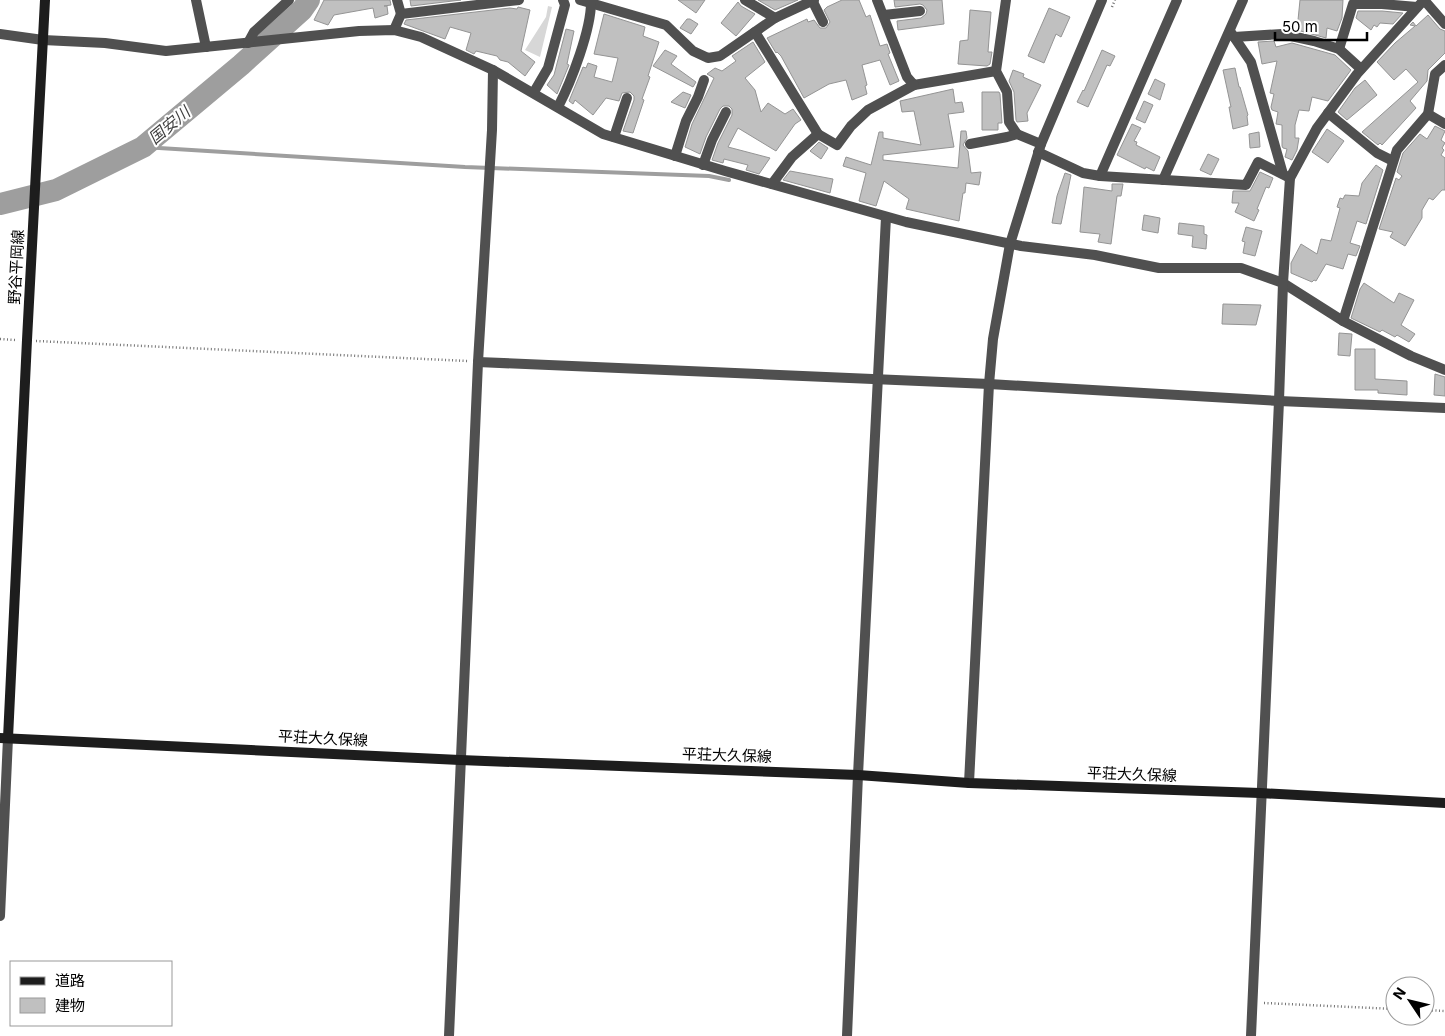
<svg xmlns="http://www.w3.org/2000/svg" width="1445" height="1036" viewBox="0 0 1445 1036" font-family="Inter,'Noto Sans JP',sans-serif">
<rect width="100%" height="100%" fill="#fff"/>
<polygon fill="#d7d7d7" points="548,6 552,7 540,57 525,50 546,17"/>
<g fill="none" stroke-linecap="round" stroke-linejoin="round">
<polyline stroke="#9e9e9e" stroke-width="4" points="143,147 465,167 709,176 729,180"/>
<polyline stroke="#9e9e9e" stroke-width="22" points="0,204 56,190 143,147 241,65 302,10 309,0"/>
</g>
<g fill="#c0c0c0" stroke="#949494">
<polygon points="324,0 390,0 391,5 384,6 387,6 388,14 375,18 373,8 334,15 328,25 314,20"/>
<polygon points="410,0 461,0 411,6"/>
<polygon points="678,0 705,0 696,13"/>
<polygon points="758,0 798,0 775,10"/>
<polygon points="842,0 859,0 866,17 870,15 880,46 887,44 890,53 888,54 899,81 890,85 880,60 862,65 867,85 865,86 867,94 852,100 846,80 829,84 804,98 781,56 777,52 776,53 767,38 807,19 808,22 814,20 820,28 826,28 830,22 824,10 827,7"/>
<polygon points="894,0 942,0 944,24 898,30 897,21 921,18 926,14 927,10 923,5 920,4 895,7"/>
<polygon points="1300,0 1343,0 1342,18 1337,31 1327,28 1326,38 1297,30"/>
<polygon points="738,2 741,6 755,14 736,36 721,23"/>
<polygon points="518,7 530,10 521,51 535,62 525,76 508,62 500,60 497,56 476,51 474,54 466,50 471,33 450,27 445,39 404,24 406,20 510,8 517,9"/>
<polygon points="1049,8 1070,17 1061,37 1056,34 1044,63 1028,56"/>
<polygon points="970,10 991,12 988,52 992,52 990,64 987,66 958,64 960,41 968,40"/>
<polygon points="1358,11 1382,11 1403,13 1393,24 1380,23 1377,27 1374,25 1371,30 1356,18"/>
<polygon points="604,14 645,27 643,36 659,42 648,76 650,77 642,99 644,100 633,133 623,131 634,100 634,96 630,92 622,93 619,101 606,98 593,115 575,100 573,104 569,101 583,67 586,68 588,63 597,66 594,77 612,82 618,58 594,54"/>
<polygon points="1428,15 1440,29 1445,31 1445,53 1428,70 1427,81 1410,101 1416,108 1382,145 1380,143 1378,145 1362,132 1418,82 1406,69 1394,80 1377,62 1395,43 1415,26 1410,25 1413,22 1416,26"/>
<polygon points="687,19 690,19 698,24 691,34 680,28"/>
<polygon points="566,29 574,31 567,64 569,65 557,94 547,85 554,75"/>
<polygon points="1274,41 1276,47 1292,43 1335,55 1351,70 1328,101 1312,97 1309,111 1299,110 1295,125 1295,138 1299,138 1297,150 1292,160 1285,157 1287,149 1283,148 1282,146 1282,125 1276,124 1278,112 1272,110 1271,107 1274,94 1270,93 1277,61 1262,64 1258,42"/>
<polygon points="753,42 765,62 745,78 755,90 761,112 768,103 785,114 793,109 801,120 795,124 776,151 738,128 728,147 770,158 759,174 746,170 748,165 724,159 723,163 712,160 718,143 732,115 732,109 729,106 723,106 720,109 706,137 700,154 685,147 692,124 714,78 707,74 715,68 722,71 736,61 732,56"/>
<polygon points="665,50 677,56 671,64 696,82 693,87 653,66"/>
<polygon points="1102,50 1115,56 1110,66 1107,65 1088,107 1077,102 1083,90 1084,91"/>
<polygon points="1235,68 1239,87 1240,87 1248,115 1247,116 1248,125 1233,129 1229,107 1231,107 1223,70"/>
<polygon points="1013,70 1024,74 1023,77 1041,85 1027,113 1028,121 1017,122 1016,120 1014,92 1009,81"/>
<polygon points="1155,79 1165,84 1160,100 1148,94"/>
<polygon points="1365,80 1377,95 1347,120 1338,112 1355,88"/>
<polygon points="953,89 955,103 962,102 964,112 948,114 954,147 883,155 883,160 958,168 961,131 966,131 967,138 963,145 968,151 971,173 981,172 979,185 966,183 965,193 963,193 959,221 906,209 909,199 884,181 876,206 859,201 866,173 843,166 846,157 871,165 879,132 883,132 883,138 921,145 914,111 902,112 900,101"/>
<polygon points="683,92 691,95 685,108 671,102"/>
<polygon points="982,92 999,92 1000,94 1002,123 998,123 998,130 982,130"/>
<polygon points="1144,101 1153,105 1145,123 1136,119"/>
<polygon points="1132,124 1141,128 1134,141 1137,142 1136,145 1160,157 1154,171 1146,167 1145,169 1117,155"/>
<polygon points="1435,126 1445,131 1441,140 1445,143 1442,148 1444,150 1441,155 1445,158 1445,190 1442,190 1433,200 1429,198 1422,210 1422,218 1405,246 1390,237 1393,232 1379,229 1396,178 1399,180 1402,176 1397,172 1403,153 1420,134 1427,139"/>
<polygon points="1327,129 1344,141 1328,163 1312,152"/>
<polygon points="1259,132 1260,147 1250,148 1249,134"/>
<polygon points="819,142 828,148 821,159 810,151"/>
<polygon points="1208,154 1219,159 1211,175 1200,170"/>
<polygon points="1376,165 1383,170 1366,224 1357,221 1350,243 1360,246 1356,256 1348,254 1343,269 1326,264 1316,281 1314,280 1312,282 1291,273 1291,263 1301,244 1317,254 1321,239 1331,241 1340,208 1337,207 1340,198 1343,199 1345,195 1359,196 1362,183"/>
<polygon points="790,171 833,179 830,193 783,180"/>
<polygon points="1260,172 1273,178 1269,188 1266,187 1257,209 1259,210 1254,221 1235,212 1239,203 1232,203 1233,191 1250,191"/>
<polygon points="1065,173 1071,175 1061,224 1052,223 1057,196"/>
<polygon points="1112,184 1123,184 1121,196 1117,196 1111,244 1098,242 1100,234 1080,232 1084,187 1112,191"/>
<polygon points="1144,215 1160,218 1158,233 1142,230"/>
<polygon points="1179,223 1204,226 1204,234 1207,235 1206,249 1192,247 1193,236 1178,234"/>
<polygon points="1246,227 1262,231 1255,256 1243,253 1245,242 1242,241"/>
<polygon points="1364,283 1394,303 1399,293 1414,300 1401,325 1415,334 1409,342 1397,335 1395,337 1382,330 1380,332 1351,318 1360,289"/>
<polygon points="1223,304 1261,305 1256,325 1222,324"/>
<polygon points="1339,333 1352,334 1350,356 1338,355"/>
<polygon points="1355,349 1375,349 1375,379 1407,381 1407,395 1378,393 1378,390 1355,390"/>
<polygon points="1435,374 1445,377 1445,396 1434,395"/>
</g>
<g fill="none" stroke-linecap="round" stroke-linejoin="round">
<g stroke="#727272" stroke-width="2.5" stroke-dasharray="1 2.5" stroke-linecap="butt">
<polyline points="1112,7 1115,0"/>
<polyline points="0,339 16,340"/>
<polyline points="36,341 468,361"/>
<polyline points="1264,1003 1395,1009"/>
<polyline points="1425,1010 1445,1011"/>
</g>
<g stroke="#505050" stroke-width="10">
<polyline points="196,0 206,47"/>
<polyline points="397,0 401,14"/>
<polyline points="580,0 666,25 693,51 708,58 720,56 775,18 745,0"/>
<polyline points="877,0 907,77 914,85 996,71"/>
<polyline points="1006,0 996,71 1007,92 1009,122 1017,134 1041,144"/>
<polyline points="1424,0 1445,24"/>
<polyline points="813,2 823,22"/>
<polyline points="884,15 920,11"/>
<polyline points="775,18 814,0"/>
<polyline points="394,30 401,14 519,0"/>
<polyline points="1230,31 1251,62 1283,174"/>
<polyline points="755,32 818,134"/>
<polyline points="0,34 43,40 105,43 166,51 359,31 394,30 421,37 493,70 603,134 725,171 906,222 1021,246 1095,255 1159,268 1241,268 1283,283 1343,321 1411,356 1445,370"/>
<polyline points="1234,37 1282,34 1314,41 1339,49 1361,69"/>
<polyline points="248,43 254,32 289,0"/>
<polyline points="1339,49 1353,4 1382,4 1417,7"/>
<polyline points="534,92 548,68 565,5 563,0"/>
<path d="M 558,107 C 571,82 592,28 591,0"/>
<polyline points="1328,113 1377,153 1393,161"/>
<polyline points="1428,114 1445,124"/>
<polyline points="614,137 627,98"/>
<polyline points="970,144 1007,137 1017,134"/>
<polyline points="1038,152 1083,173 1100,176 1246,185 1258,162 1290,178"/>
<polyline points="675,156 686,121 698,97 704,80"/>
<polyline points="703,165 712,140 726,112"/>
<polyline points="1100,176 1177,0"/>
<polyline points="1163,180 1243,0"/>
<polyline points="772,184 792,157 818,134 837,145 851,126 868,110 914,85"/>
<polyline points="1283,283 1290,178 1317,128 1357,74 1424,0"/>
<polyline points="1343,321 1397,150 1428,114 1435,74 1445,65"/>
<polyline points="478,362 989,384 1279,401 1445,408"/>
<polyline points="449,1036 478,362 492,130 493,70"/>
<polyline points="847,1036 858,775 886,217"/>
</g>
<g stroke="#505050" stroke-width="10">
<polyline points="969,783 989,384 993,339 1010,244 1041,144 1102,0"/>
<polyline points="0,916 8,738"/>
<polyline points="1251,1036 1279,401 1283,283"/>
</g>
<g stroke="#1d1d1d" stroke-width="10">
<polyline points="0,738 460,760 858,775 969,783 1260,793 1445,803"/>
<polyline points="8,738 27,340 45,0"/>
</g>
</g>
<g text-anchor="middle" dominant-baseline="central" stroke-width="4" stroke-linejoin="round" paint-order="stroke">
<g font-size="15" fill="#000" stroke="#fff">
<text transform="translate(16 267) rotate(-87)">野谷平岡線</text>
<text transform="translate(323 738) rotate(3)">平荘大久保線</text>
<text transform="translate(727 755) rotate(2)">平荘大久保線</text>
<text transform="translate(1132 774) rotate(2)">平荘大久保線</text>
</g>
<g font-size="16" font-style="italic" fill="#3f3f3f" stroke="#fff">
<text transform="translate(169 125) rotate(-40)">国安川</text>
</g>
</g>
<rect x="10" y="961" width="162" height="65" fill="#ffffff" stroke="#999999"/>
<rect x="20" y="977" width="25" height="8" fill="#1d1d1d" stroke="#999999"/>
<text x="55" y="986" font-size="15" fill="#000000">道路</text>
<rect x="20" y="998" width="25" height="15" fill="#c0c0c0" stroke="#999999"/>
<text x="55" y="1011" font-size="15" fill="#000000">建物</text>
<g transform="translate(1410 1001) rotate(305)"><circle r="24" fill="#ffffff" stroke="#999999"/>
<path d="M0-4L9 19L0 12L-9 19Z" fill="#000000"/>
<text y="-8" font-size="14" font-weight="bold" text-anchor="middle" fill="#000000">N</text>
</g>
<path d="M1275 32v8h92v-8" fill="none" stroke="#000000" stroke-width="2.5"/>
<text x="1282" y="32" font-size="15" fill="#000000" stroke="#ffffff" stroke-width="4" paint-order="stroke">50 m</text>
</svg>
